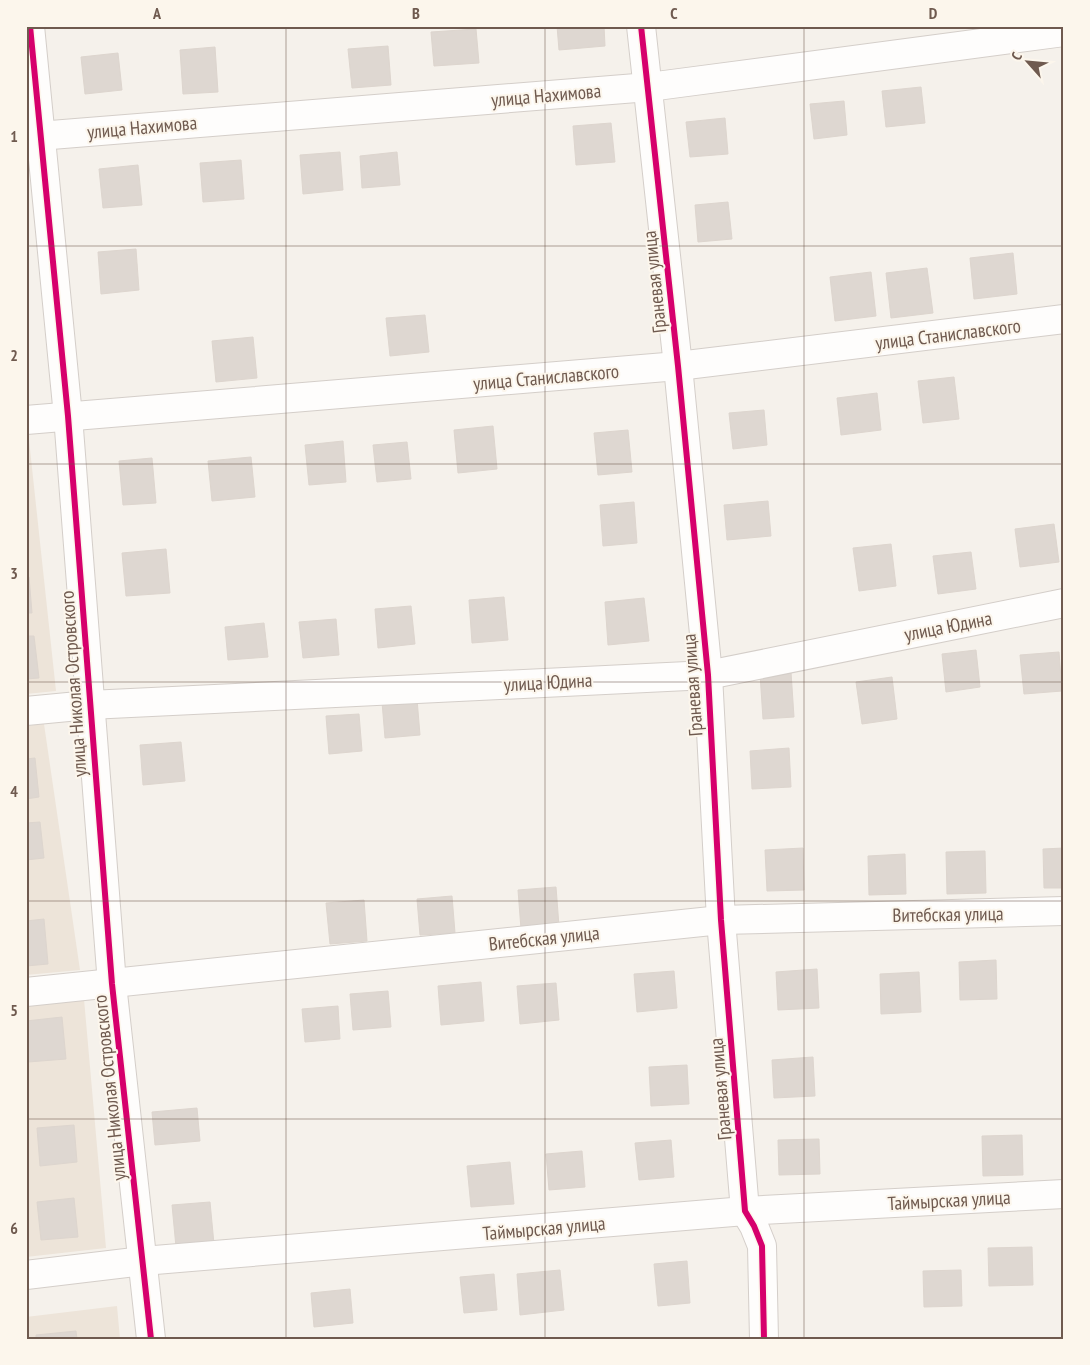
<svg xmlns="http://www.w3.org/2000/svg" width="1090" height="1365" viewBox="0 0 1090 1365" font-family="'PT Sans Narrow',sans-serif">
<rect width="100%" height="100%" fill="#f5f1eb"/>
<g fill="#ede4d9">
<polygon points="26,440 29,440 56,691 26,694"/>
<polygon points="44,724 80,970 26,975 26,726"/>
<polygon points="84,999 106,1248 26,1257 26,1004"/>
<polygon points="117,1306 120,1339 26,1339 26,1317"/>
</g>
<g fill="#ded7d1" stroke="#ddd5ce">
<polygon points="557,26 604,26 605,46 559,50"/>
<polygon points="476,29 479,63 434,66 431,32"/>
<polygon points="388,46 391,85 352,88 348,49"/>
<polygon points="215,47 218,92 183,94 180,50"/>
<polygon points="118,53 122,90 85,94 81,57"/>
<polygon points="921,87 925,123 886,127 882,91"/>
<polygon points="844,101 847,135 814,139 810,104"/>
<polygon points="725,118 728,154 690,157 686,122"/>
<polygon points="611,123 615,162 576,165 573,126"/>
<polygon points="340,152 343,190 303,194 300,155"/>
<polygon points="397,152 400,185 362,188 360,156"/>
<polygon points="241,160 244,199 203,202 200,163"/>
<polygon points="138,165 142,205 103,208 99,169"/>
<polygon points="728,202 732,239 698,242 695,205"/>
<polygon points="136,249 139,290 101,294 98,252"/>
<polygon points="1013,253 1017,294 974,299 970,258"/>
<polygon points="927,268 933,313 891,318 886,273"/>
<polygon points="871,272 876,316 835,321 830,277"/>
<polygon points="425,315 429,352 390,356 386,318"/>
<polygon points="253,337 257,378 216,382 212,341"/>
<polygon points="954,377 959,419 923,423 918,381"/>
<polygon points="877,393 881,430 841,435 837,398"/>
<polygon points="764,410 767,445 733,449 729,413"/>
<polygon points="493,426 497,469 458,473 454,430"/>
<polygon points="628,430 632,472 598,475 594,433"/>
<polygon points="343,441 346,482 309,485 305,445"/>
<polygon points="407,442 411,479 377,482 373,445"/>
<polygon points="251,457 255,497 212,501 208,461"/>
<polygon points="152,458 156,503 123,505 119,461"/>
<polygon points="768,501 771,536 727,540 724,505"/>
<polygon points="634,502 637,543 603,546 600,505"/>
<polygon points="1054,524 1059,562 1020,567 1015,529"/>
<polygon points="891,544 896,586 859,591 853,548"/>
<polygon points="166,549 170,593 126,596 122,553"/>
<polygon points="971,552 976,589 938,594 933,556"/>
<polygon points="26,577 29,577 32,613 26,613"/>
<polygon points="504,597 508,640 472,643 469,600"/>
<polygon points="644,598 649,641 608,645 605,602"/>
<polygon points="411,606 415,644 378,648 375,609"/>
<polygon points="336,619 339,655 303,658 299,622"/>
<polygon points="264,623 268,657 228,660 225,627"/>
<polygon points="26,636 34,636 39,678 26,679"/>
<polygon points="976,650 980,687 946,692 942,654"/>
<polygon points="1059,652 1062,691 1024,694 1020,655"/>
<polygon points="791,672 794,717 763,719 760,674"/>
<polygon points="892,677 897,719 862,724 856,682"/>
<polygon points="417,699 420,735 385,738 382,702"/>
<polygon points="359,714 362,751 329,754 326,716"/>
<polygon points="181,742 185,781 143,785 140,745"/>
<polygon points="789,748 791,787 752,789 750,751"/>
<polygon points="35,758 39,797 26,799 26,759"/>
<polygon points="40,822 44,858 26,860 26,823"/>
<polygon points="803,848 804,890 767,891 765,850"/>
<polygon points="1064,848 1064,888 1044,888 1043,849"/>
<polygon points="985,851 986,893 947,894 946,852"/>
<polygon points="905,854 906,894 869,895 868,856"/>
<polygon points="556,887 559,926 521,929 518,890"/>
<polygon points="452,896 455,933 420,935 417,899"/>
<polygon points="364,900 367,941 330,944 326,903"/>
<polygon points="44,919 48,964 26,966 26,921"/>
<polygon points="996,960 997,999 960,1000 959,962"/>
<polygon points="817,969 819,1008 778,1010 776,972"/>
<polygon points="674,971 677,1008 637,1012 634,974"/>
<polygon points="919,972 921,1012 881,1014 880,974"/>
<polygon points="481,982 484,1021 441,1025 438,986"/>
<polygon points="556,983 559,1020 520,1024 517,986"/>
<polygon points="388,991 391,1027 353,1030 350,994"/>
<polygon points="338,1006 340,1039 305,1042 302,1009"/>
<polygon points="62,1017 66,1059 28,1062 26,1021"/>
<polygon points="813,1057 815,1096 774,1098 772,1060"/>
<polygon points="687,1065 689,1104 651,1106 649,1067"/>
<polygon points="197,1108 200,1141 155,1145 152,1112"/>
<polygon points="74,1125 77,1162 40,1166 37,1128"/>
<polygon points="1022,1135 1023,1175 983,1176 982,1136"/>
<polygon points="819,1139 820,1174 779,1175 778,1140"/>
<polygon points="671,1140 674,1177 639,1180 635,1143"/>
<polygon points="582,1151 585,1187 549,1190 546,1154"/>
<polygon points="510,1162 514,1204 471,1207 467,1166"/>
<polygon points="74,1198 78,1237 41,1240 37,1202"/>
<polygon points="210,1202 214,1244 176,1247 172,1205"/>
<polygon points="1032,1247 1033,1285 989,1286 988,1248"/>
<polygon points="687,1261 690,1303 658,1306 654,1264"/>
<polygon points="560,1270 564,1310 520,1315 517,1274"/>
<polygon points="961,1270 962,1306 924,1307 923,1271"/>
<polygon points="494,1274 497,1310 464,1313 460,1277"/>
<polygon points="350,1289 353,1323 314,1327 311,1293"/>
<polygon points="76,1331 77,1339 36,1339 36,1335"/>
</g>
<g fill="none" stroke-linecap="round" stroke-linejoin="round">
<defs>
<g id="minor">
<polyline points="30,26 68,416 112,984 151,1339"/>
<polyline points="641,26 678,366 708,675 721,920 745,1211 754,1226 762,1246 764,1339"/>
<polyline points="26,137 649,87 1064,32"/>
<polyline points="26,420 678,366 1064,319"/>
<polyline points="26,711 89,705 708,675 1064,603"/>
<polyline points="26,992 721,920 1064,911"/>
<polyline points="26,1275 143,1261 745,1211 1064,1194"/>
</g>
</defs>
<use href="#minor" stroke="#d4cec9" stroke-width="30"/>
<use href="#minor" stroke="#fefdfc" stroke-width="28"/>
<defs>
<g id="cycleway">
<polyline points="30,26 68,416 112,984 151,1339"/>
<polyline points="641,26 678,366 708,675 721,920 745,1211 754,1226 762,1246 764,1339"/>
</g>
</defs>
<use href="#cycleway" stroke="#fcf6ec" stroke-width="9"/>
<use href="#cycleway" stroke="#d6006c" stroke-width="6"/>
</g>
<path fill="none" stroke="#6f5a4f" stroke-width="1" stroke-opacity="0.55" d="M 286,26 L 286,1339M 545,26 L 545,1339M 804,26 L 804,1339M 26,246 L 1064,246M 26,464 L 1064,464M 26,682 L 1064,682M 26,901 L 1064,901M 26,1119 L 1064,1119"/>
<g text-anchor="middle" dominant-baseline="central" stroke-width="4" stroke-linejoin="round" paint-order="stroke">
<g font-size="19" fill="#6f5a4f" stroke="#fcf6ec">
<text transform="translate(546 95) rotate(-5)">улица Нахимова</text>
<text transform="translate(142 127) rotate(-5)">улица Нахимова</text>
<text transform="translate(654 282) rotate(-96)">Граневая улица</text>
<text transform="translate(948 334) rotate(-7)">улица Станиславского</text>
<text transform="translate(546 377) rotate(-5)">улица Станиславского</text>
<text transform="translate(948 626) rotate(-11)">улица Юдина</text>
<text transform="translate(548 682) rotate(-3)">улица Юдина</text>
<text transform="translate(73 684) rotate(-94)">улица Николая Островского</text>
<text transform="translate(692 685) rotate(-94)">Граневая улица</text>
<text transform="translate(948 914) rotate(-1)">Витебская улица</text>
<text transform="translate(544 938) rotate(-6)">Витебская улица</text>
<text transform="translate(109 1088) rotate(-96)">улица Николая Островского</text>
<text transform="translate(720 1089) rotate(-95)">Граневая улица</text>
<text transform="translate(949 1200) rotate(-3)">Таймырская улица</text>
<text transform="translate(544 1228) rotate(-5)">Таймырская улица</text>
</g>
</g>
<rect width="1090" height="1365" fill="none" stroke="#fcf6ec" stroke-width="55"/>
<g transform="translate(1028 62) rotate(297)" stroke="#fcf6ec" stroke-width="4" paint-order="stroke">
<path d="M0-4L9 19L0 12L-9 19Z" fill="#6f5a4f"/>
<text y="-8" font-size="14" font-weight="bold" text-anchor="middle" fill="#6f5a4f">С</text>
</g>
<rect x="28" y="28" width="1034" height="1310" fill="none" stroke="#6f5a4f" stroke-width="2"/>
<g font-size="16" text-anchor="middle" font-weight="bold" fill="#6f5a4f">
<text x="157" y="19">A</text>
<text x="416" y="19">B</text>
<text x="674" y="19">C</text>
<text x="933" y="19">D</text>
<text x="14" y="142">1</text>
<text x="14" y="361">2</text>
<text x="14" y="579">3</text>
<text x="14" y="797">4</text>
<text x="14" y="1016">5</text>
<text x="14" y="1234">6</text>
</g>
</svg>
